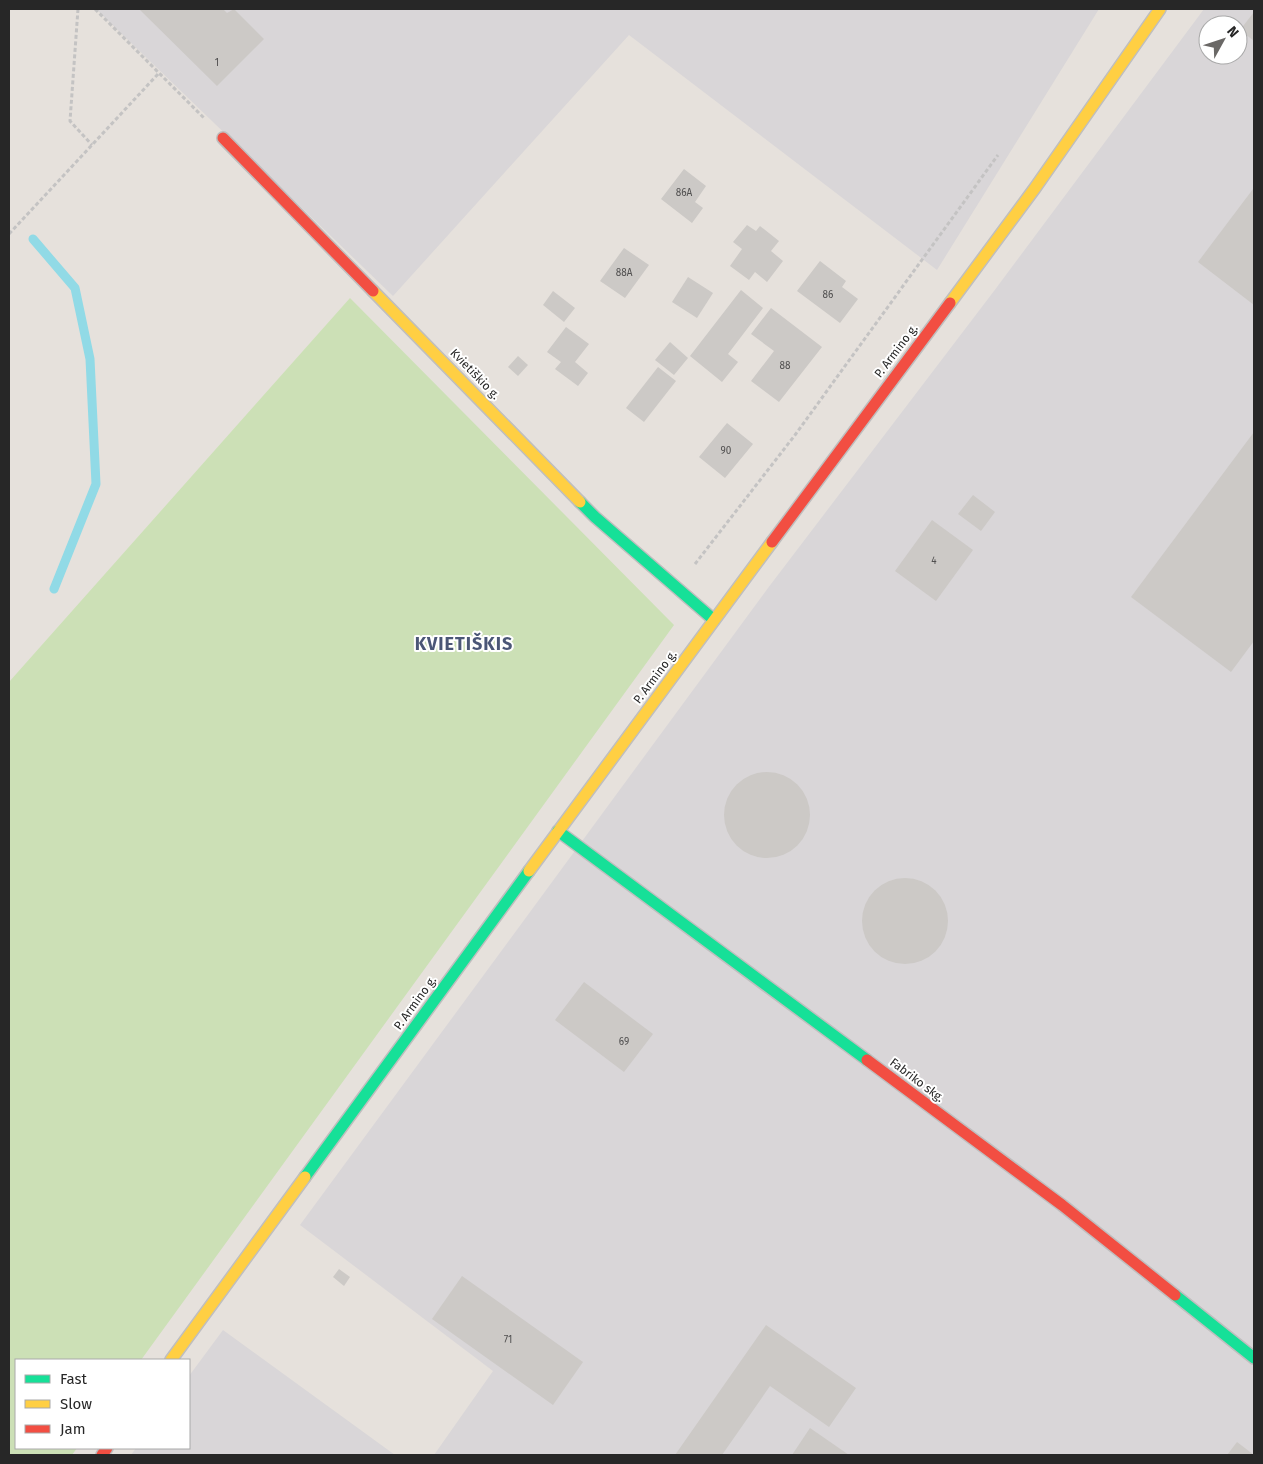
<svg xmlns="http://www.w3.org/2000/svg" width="1263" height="1464" viewBox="0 0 1263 1464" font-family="'Fira Sans',sans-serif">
<rect width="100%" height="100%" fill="#e6e1dc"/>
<g fill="#d9d6d8" fill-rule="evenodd">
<polygon points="96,9 1099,9 937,270 629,35 393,296"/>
<path d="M 1204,9 L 1254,9 L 1254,1455 L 434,1455 L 493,1371 L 300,1225 L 768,588 L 994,291 ZM 1208,25 L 1238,25 L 1238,55 L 1208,55 Z"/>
<polygon points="223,1330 395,1455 131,1455 136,1448 189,1448 189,1376"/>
</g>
<polygon fill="#cce0b6" points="350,298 674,625 141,1360 16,1360 16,1448 77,1448 72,1455 9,1455 9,682"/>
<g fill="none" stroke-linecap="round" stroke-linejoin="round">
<polyline stroke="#91dae6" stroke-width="9" points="33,239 75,288 90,359 96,484 54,589"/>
</g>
<g fill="#ccc9c6">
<polygon points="139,9 223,9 227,13 234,9 264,39 217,86"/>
<polygon points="1254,12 1254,41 1240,30"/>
<polygon points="684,169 706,186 695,202 703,208 692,223 661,199"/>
<polygon points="1253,189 1254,190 1254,305 1198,262"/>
<polygon points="747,225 756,231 760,226 779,241 771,251 783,261 767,282 755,272 749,280 730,266 742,249 733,242"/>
<polygon points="624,248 649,265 625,298 600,281"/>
<polygon points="820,261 846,281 842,287 858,299 840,323 797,291"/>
<polygon points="688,277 713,293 697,318 672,302"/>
<polygon points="741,290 763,308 728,354 738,362 722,382 690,356"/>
<polygon points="553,291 575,308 564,322 543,305"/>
<polygon points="771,308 822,347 779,402 751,381 774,351 751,334"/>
<polygon points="566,327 589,344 575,362 588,373 578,386 555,369 561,362 547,352"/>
<polygon points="670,342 688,358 674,375 655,360"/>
<polygon points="518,356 528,365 518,376 508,367"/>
<polygon points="658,367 676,381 644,422 626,408"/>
<polygon points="727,423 753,444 725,478 699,457"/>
<polygon points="1254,432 1254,641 1231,672 1131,597"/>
<polygon points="973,495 995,512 981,531 958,514"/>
<polygon points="932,520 973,550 936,601 895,571"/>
<circle cx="767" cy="815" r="43"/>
<circle cx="905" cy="921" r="43"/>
<polygon points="584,982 653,1034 624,1072 555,1020"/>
<polygon points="339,1269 350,1277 344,1286 333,1277"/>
<polygon points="462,1276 583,1362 553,1405 432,1319"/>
<polygon points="766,1325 856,1388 829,1427 770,1386 722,1455 675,1455"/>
<polygon points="810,1428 849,1455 792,1455"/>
<polygon points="1237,1442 1254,1455 1227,1455"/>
</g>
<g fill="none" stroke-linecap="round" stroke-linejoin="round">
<defs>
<g id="fast">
<polyline points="580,502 595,517 714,620"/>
<polyline points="558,831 867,1060"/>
<polyline points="305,1177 529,871"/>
<polyline points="1175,1295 1254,1358"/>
</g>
<g id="slow">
<polyline points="373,291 580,502"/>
<polyline points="950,303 1035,188 1160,9"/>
<polyline points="529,871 772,542"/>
<polyline points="171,1360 305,1177"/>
</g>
<g id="jam">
<polyline points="223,138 373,291"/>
<polyline points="772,542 950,303"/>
<polyline points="867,1060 1062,1205 1175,1295"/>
<polyline points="102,1455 107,1448"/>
</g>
</defs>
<use href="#fast" stroke="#bfbebe" stroke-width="14"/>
<use href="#slow" stroke="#bfbebe" stroke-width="14"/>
<use href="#jam" stroke="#bfbebe" stroke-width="14"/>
<g stroke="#c4c3c3" stroke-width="3" stroke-dasharray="4 2.5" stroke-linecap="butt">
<polyline points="78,9 70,121 92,145"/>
<polyline points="95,9 204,118"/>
<polyline points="9,234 159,73"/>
<polyline points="695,564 795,435 998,155"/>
</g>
<use href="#fast" stroke="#16e098" stroke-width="11"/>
<use href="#slow" stroke="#ffcf43" stroke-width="11"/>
<use href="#jam" stroke="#f24e42" stroke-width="11"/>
</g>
<g text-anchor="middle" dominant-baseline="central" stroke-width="4" stroke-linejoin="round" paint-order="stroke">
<g font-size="10" fill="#515050">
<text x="217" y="63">1</text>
<text x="684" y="193">86A</text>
<text x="624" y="273">88A</text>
<text x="828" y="295">86</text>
<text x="785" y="366">88</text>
<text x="726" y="451">90</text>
<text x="934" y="561">4</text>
<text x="624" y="1042">69</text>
<text x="508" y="1340">71</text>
</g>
<g font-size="12" fill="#272727" stroke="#fff">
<text transform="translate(896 351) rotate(-53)">P. Armino g.</text>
<text transform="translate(475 374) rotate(46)">Kvietiškio g.</text>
<text transform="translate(655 677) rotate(-53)">P. Armino g.</text>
<text transform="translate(415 1003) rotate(-54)">P. Armino g.</text>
<text transform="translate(917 1080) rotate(37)">Fabriko skg.</text>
</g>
<g font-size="18" font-weight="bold" letter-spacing="1" fill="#4a5676" stroke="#fff">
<text x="464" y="644">KVIETIŠKIS</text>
</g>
</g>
<rect width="1263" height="1464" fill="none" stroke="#272727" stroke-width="20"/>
<rect x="15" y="1359" width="175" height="90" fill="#ffffff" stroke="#a9a9a9"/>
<rect x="25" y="1375" width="25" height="8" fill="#16e098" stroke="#a9a9a9"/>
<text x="60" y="1384" font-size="15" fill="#272727">Fast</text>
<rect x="25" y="1400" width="25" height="8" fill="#ffcf43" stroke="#a9a9a9"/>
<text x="60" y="1409" font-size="15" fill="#272727">Slow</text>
<rect x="25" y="1425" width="25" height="8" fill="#f24e42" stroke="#a9a9a9"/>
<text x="60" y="1434" font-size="15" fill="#272727">Jam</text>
<g transform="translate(1223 40) rotate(50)"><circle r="24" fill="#ffffff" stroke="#a9a9a9"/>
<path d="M0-4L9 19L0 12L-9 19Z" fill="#6a6866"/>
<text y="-8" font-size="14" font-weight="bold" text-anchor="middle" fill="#272727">N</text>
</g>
</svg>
